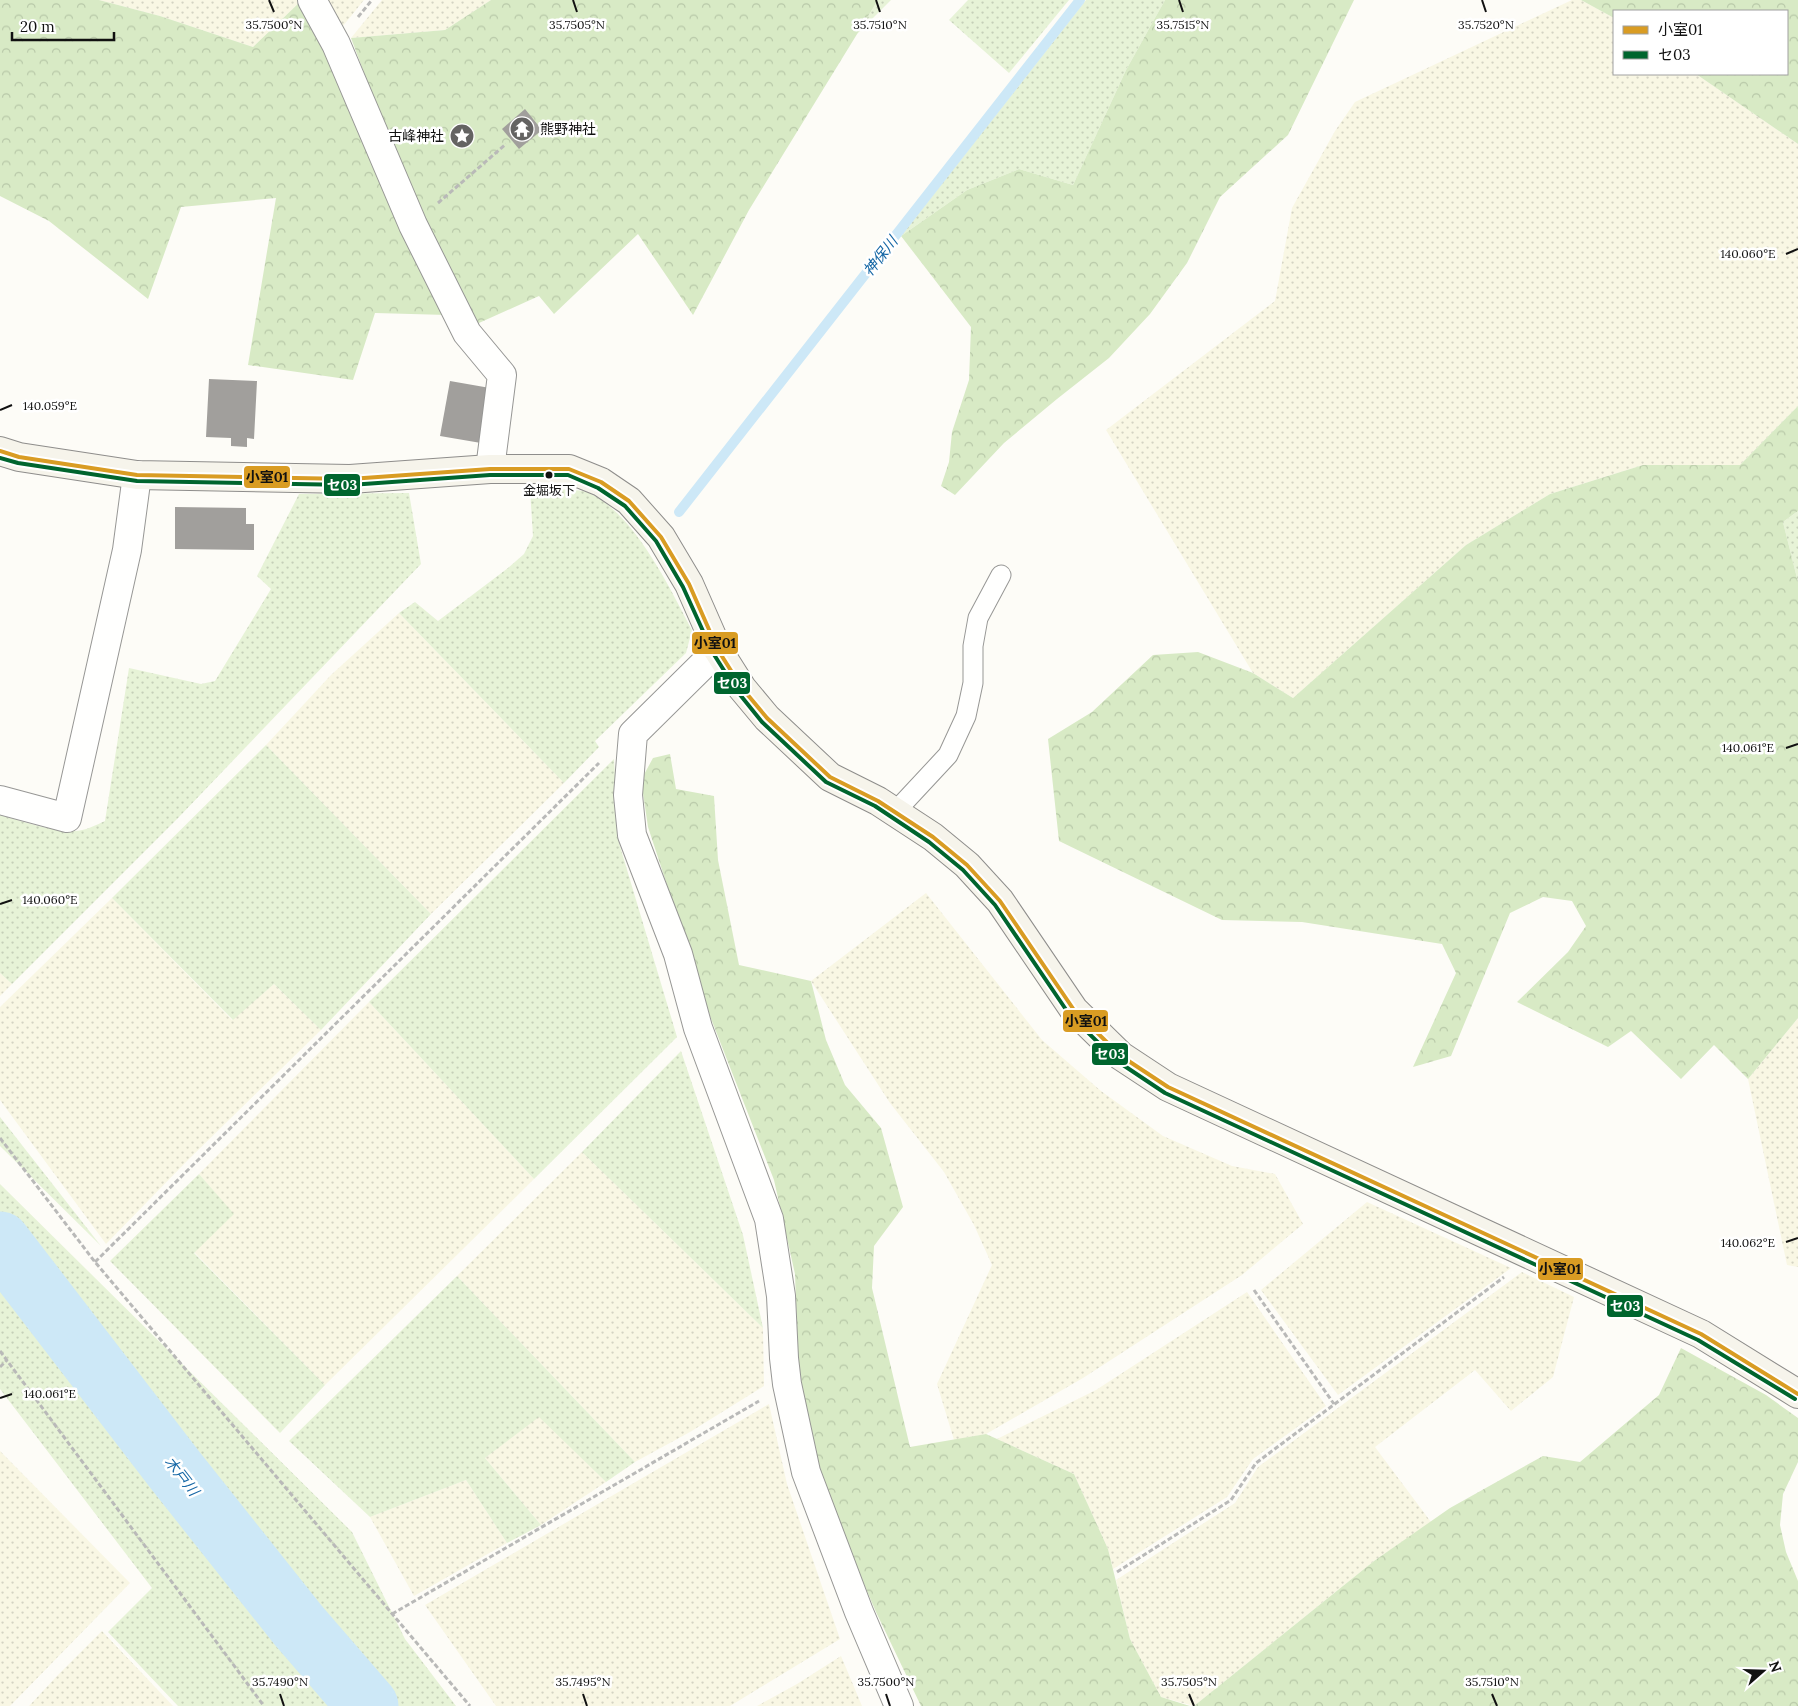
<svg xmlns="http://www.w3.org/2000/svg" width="1798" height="1706" viewBox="0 0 1798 1706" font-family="Lora,'Noto Sans JP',serif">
<defs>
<pattern id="farmland-dots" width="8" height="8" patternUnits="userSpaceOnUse" patternTransform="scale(1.25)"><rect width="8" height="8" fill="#f9f7e4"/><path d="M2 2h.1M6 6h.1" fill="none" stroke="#d4d3c3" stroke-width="1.8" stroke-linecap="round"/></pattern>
<pattern id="green-dots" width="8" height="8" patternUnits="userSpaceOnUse" patternTransform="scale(1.25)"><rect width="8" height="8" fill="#e7f3d7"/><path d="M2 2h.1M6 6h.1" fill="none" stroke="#c5cfb8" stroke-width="1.8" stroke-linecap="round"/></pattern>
<pattern id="forest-crowns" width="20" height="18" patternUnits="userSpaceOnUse" patternTransform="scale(1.25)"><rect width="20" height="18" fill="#d8eac5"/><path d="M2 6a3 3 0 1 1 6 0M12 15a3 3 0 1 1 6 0" fill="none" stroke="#b8c8a8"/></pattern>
</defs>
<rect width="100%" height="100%" fill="#fdfcf7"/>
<g fill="url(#farmland-dots)">
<polygon points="99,0 302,0 253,47 160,16"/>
<polygon points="322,0 364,0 339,31"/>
<polygon points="382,0 491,0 445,30 351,38"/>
<polygon points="1572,0 1581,0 1614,18 1614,74 1696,74 1798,144 1798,406 1740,465 1643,465 1550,494 1466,545 1293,698 1253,673 1106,430 1275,301 1292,208 1335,131 1355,102"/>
<polygon points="399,613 564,783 431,914 266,745 331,675"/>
<polygon points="926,893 1042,1040 1101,1091 1163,1136 1232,1166 1275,1174 1303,1224 1242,1275 1083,1378 986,1434 954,1440 937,1384 992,1265 974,1225 944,1172 890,1103 811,981"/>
<polygon points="112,898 232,1020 274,984 321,1030 188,1160 106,1244 0,1100 0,1007"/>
<polygon points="0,973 12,984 0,996"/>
<polygon points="369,1002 534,1179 325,1385 194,1252 233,1214 199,1174"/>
<polygon points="1798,1018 1798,1267 1787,1265 1748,1079"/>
<polygon points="582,1152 763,1328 764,1386 690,1432 635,1462 457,1276"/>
<polygon points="1367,1202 1511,1268 1338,1395 1261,1290"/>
<polygon points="1522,1272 1574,1297 1553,1377 1511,1411 1475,1370 1375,1447 1431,1522 1374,1561 1194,1706 1161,1697 1130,1639 1116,1580 1235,1503 1258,1467"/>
<polygon points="1247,1292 1326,1406 1253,1459 1227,1497 1113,1569 1108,1549 1074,1474 997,1439 1096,1390"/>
<polygon points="769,1404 787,1484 840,1639 730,1706 496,1706 425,1605"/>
<polygon points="539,1416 606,1482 541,1525 485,1458"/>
<polygon points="0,1451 130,1583 10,1706 0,1706"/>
<polygon points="466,1480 507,1543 414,1596 370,1517"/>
<polygon points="102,1631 173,1706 29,1706 57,1676"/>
<polygon points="841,1656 862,1706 757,1706 797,1684"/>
</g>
<g fill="url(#green-dots)">
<polygon points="878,0 891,0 857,34"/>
<polygon points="968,0 1069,0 1009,73 949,20"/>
<polygon points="1086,0 1165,0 1126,70 1073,185 1019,169 967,190 901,236"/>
<path d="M 530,489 C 542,489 579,489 587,492 C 634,512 669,587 692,630 L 686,653 L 595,741 L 599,747 L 564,783 L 399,613 L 415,602 L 438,621 L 508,568 L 524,554 L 533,536 Z"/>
<path d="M 409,493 L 421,564 L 179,817 L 12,984 L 0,973 L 0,815 C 23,821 48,831 72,831 C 83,832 96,825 105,821 L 129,668 L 201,684 L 215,681 L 271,589 L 257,576 L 299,494 Z"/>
<polygon points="1798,511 1798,582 1783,522"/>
<polygon points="266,745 431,914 321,1030 274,984 233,1020 112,898"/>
<polygon points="614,759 619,843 677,1037 534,1179 369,1002"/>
<polygon points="681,1051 743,1235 763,1328 582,1152"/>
<polygon points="0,1117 101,1246 0,1146"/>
<polygon points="199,1174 234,1214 194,1253 325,1385 280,1433 110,1261"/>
<polygon points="0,1184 352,1532 405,1639 456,1706 178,1706 108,1632 152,1588 0,1389"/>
<polygon points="457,1276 635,1462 606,1482 539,1417 485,1458 541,1525 507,1543 466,1480 370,1517 289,1441"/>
</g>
<g fill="url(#forest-crowns)">
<polygon points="0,0 99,0 160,16 253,47 302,0 447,315 375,313 353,380 248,365 276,198 181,207 148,299 49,221 0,196"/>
<polygon points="491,0 878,0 749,210 693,315 638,234 554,314 539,296 470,327 390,142 351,38 445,30"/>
<polygon points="1165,0 1354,0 1288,135 1220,197 1187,263 1150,314 1109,358 1057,399 1004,443 955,495 941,486 949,462 952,432 969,380 971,327 901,236 967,190 1019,169 1073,185 1126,70"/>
<polygon points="1581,0 1798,0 1798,144 1696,74 1787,74 1787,11 1614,11 1614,18"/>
<polygon points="1798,406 1798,511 1783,522 1798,582 1798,1018 1748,1079 1714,1045 1681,1079 1631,1031 1608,1047 1517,1002 1568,952 1586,926 1572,901 1543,897 1510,913 1451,1056 1413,1067 1456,973 1442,944 1302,922 1222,920 1059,841 1048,739 1092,712 1153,655 1198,652 1253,673 1293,698 1466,545 1550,494 1643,465 1740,465"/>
<polygon points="670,754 676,789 714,796 718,860 739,965 811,981 826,1040 845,1085 881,1128 903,1207 874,1246 872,1288 910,1447 986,1434 1074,1474 1108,1549 1130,1639 1161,1697 1190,1706 921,1706 876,1612 817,1475 799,1389 795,1274 774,1180 710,1016 648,827 641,780 653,758"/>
<polygon points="1681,1348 1766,1395 1798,1418 1798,1462 1783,1494 1780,1525 1786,1552 1798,1581 1798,1706 1194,1706 1374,1561 1450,1508 1543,1456 1580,1462 1659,1395"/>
</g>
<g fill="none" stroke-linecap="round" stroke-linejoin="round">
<polyline stroke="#cde8f7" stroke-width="10" points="679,512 1080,0"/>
<polyline stroke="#cde8f7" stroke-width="61" points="0,1242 175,1470 298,1625 368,1706"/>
</g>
<g fill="#a19f9c">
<polygon points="525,109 542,130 519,149 502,129"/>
<polygon points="209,379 257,381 254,439 247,438 247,447 231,446 231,438 206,437"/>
<polygon points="450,381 490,388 481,443 440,436"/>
<polygon points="175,507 246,508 246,524 254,524 254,550 175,549"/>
</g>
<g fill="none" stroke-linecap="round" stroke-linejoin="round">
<defs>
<polyline id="lane" points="894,813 948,755 966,716 973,683 973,646 978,618 1001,575"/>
<g id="street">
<polyline points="312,0 336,44 413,225 467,333 502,375 490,469"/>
<polyline points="718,650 633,734 628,795 632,835 678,954 698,1028 769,1219 781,1296 784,1358 787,1384 806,1472 859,1612 899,1706"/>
<polyline points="0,800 67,818 127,550 137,475"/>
</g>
<polyline id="secondary" points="0,451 19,457 137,475 350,479 490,469 569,469 601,482 629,501 661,537 689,584 718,650 742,688 767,718 830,777 878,801 933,837 967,865 1000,901 1074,1010 1121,1056 1168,1087 1701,1334 1798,1394"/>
</defs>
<use href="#lane" stroke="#979795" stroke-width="21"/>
<use href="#street" stroke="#979795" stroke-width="30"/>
<use href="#secondary" stroke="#8e8d8b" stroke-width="30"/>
<g stroke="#b9b9b8" stroke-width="3" stroke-dasharray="5 2.5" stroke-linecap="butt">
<polyline points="358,17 372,0"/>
<polyline points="438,203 506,144"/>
<polyline points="0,1138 95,1262 470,1706"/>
<polyline points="95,1262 599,763"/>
<polyline points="1254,1290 1334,1404"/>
<polyline points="0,1351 264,1706"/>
<polyline points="0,1367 7,1360"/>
<polyline points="1117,1572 1231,1500 1256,1463 1504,1277"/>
<polyline points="392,1614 759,1401"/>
</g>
<use href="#lane" stroke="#fffffe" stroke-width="19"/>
<use href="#street" stroke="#fffffe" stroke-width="28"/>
<use href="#secondary" stroke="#f6f4eb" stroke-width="28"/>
<defs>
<polyline id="bus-1" points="0,451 19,457 137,475 350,479 490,469 569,469 601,482 629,501 661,537 689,584 718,650 742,688 767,718 830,777 878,801 933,837 967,865 1000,901 1074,1010 1121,1056 1168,1087 1701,1334 1798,1394"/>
<polyline id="bus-2" points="0,458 18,463 137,481 350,485 490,475 568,475 598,488 625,506 656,541 683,587 713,653 737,691 762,722 826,782 875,806 929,842 963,870 995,905 1069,1014 1117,1061 1165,1093 1698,1340 1795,1399"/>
</defs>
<use href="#bus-1" stroke="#fff" stroke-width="8"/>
<use href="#bus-2" stroke="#fff" stroke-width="8"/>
<use href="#bus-1" stroke="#d99c23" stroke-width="4"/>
<use href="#bus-2" stroke="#00652e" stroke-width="4"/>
</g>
<path fill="none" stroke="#111" stroke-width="2" d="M 269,0 L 274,12M 573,0 L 577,12M 876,0 L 880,12M 1179,0 L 1183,12M 1482,0 L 1486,12M 1786,254 L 1798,249M 0,410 L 12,405M 1786,748 L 1798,744M 0,904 L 12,900M 1786,1242 L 1798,1238M 0,1398 L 12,1394M 280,1694 L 284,1706M 583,1694 L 587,1706M 886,1694 L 890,1706M 1189,1694 L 1194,1706M 1492,1694 L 1497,1706"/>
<defs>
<symbol id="temple-disc" viewBox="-11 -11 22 22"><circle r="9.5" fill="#646362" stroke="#fff"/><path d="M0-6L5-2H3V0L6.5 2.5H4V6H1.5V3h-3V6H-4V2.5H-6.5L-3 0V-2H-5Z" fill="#fff"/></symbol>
<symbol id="sight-disc" viewBox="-11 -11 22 22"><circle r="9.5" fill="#646362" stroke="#fff"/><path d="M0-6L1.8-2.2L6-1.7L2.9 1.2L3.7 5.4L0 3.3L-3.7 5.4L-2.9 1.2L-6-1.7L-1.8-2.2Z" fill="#fff"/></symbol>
</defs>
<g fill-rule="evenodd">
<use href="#temple-disc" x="508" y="115" width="28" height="28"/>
<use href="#sight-disc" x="448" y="122" width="28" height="28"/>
</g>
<circle fill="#111" stroke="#fff" stroke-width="2" cx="549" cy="475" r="4.5"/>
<g text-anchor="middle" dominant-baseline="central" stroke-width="5" stroke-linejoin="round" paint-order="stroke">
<g font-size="13" fill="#111" stroke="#fff">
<text x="549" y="490">金堀坂下</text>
</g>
<g font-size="14" fill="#111" stroke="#fff" text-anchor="start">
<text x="540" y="129">熊野神社</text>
<text x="444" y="136" text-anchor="end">古峰神社</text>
</g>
<g font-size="15" font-style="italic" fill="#1768a6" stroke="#fff">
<text transform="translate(880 256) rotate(-52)">神保川</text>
<text transform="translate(182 1476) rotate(52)">木戸川</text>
</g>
</g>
<g font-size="12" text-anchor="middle" fill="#111" stroke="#fff" stroke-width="5" stroke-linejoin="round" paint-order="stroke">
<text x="274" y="29">35.7500°N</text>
<text x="577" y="29">35.7505°N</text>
<text x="880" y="29">35.7510°N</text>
<text x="1486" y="29">35.7520°N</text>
<text x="1183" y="29">35.7515°N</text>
<text x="1748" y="258">140.060°E</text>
<text x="50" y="410">140.059°E</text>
<text x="1748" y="752">140.061°E</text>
<text x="50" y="904">140.060°E</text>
<text x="1748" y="1247">140.062°E</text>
<text x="50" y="1398">140.061°E</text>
<text x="280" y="1686">35.7490°N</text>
<text x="583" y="1686">35.7495°N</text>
<text x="886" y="1686">35.7500°N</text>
<text x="1189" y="1686">35.7505°N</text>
<text x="1492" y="1686">35.7510°N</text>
</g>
<g stroke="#fff" stroke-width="2">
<rect x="243" y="465" width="48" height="24" rx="5" fill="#d99c23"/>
<rect x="323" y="473" width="38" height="24" rx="5" fill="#00652e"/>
<rect x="691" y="631" width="48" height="24" rx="5" fill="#d99c23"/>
<rect x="713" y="671" width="38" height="24" rx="5" fill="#00652e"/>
<rect x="1062" y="1009" width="47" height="24" rx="5" fill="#d99c23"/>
<rect x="1091" y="1042" width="38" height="24" rx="5" fill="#00652e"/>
<rect x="1537" y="1257" width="47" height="24" rx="5" fill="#d99c23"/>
<rect x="1606" y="1294" width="38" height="24" rx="5" fill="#00652e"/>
</g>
<g font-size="14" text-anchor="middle" font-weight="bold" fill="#fff">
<text x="342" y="490">セ03</text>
<text x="732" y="688">セ03</text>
<text x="1110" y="1059">セ03</text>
<text x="1625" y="1311">セ03</text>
</g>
<g font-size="14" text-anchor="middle" font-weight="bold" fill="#111">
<text x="267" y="482">小室01</text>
<text x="715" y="648">小室01</text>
<text x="1086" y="1026">小室01</text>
<text x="1560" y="1274">小室01</text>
</g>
<rect x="1613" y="10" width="175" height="65" fill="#ffffff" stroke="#a0a0a0"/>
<rect x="1623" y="26" width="25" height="8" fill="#d99c23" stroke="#a0a0a0"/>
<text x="1658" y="35" font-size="15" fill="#111111">小室01</text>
<rect x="1623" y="51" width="25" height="8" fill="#00652e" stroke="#a0a0a0"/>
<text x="1658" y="60" font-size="15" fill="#111111">セ03</text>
<g transform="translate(1763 1671) rotate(70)" stroke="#ffffff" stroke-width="4" paint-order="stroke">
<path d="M0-4L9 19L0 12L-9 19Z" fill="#111111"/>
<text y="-8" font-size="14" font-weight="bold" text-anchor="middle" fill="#111111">N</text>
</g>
<path d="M12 32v8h102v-8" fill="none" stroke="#111111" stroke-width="2.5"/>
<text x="20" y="32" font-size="15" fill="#111111" stroke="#ffffff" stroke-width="4" paint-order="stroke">20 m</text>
</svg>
